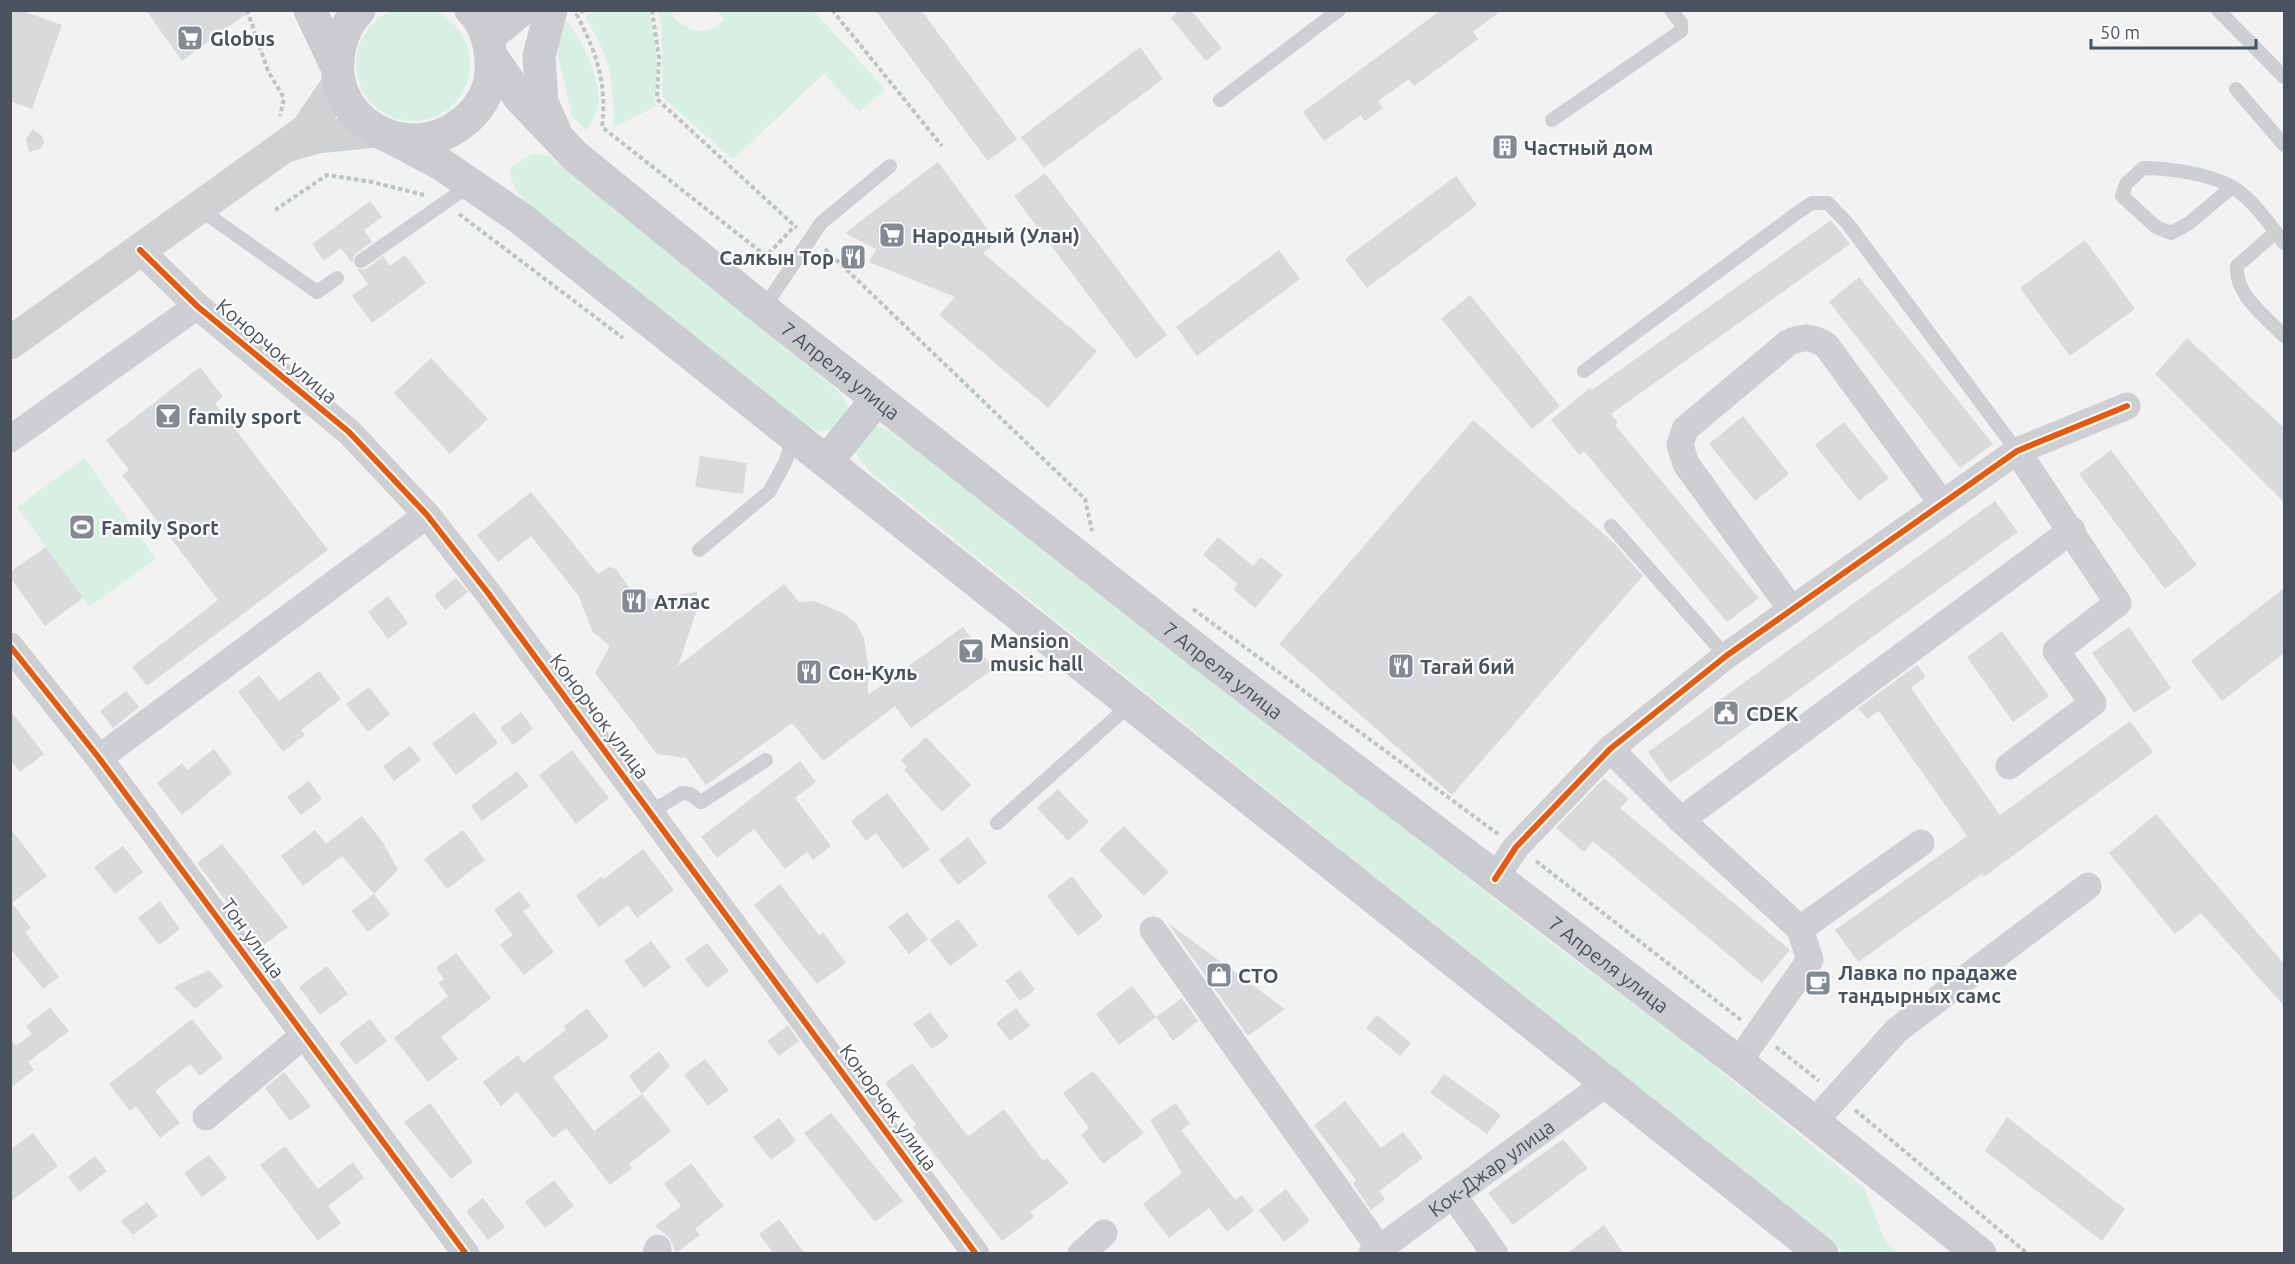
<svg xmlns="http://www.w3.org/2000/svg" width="2295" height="1264" viewBox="0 0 2295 1264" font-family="Ubuntu,sans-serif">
<rect width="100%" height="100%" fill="#f2f2f2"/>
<g fill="#d8f0e4">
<circle cx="413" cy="64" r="57"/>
<path d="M 595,10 L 649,11 C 657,43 658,73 655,107 L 614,127 C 613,79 611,58 585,17 Z"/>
<path d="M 658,11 L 670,11 C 682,31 707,40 724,19 L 716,11 L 814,11 L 885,89 L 859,112 L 824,74 L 733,159 L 662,97 L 662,26 Z"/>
<path d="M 561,16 C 580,32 601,79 599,105 C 598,113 590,123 587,131 L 572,116 L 558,56 Z"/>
<path d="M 532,153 L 549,156 L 836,389 L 847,403 L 848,416 L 837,427 L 821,432 L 805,425 L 545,218 C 529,205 507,190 511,167 Z"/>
<polygon points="875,426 891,431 1553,944 1689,1045 1864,1188 1886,1243 1899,1253 1845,1253 870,472 854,451"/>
<polygon points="84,458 156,559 89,607 17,507"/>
</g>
<g fill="#d9dadc">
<polygon points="10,10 20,10 62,25 32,109 10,101"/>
<polygon points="146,10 252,10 182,61"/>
<polygon points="875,10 921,10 1017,139 988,161"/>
<polygon points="1180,10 1191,10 1222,48 1206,61 1171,18"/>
<polygon points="1441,10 1502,10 1473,32 1478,39 1450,60 1414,86 1409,79 1378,101 1383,108 1365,121 1361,115 1324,141 1303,112"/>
<polygon points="1140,47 1163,79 1044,168 1021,137"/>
<polygon points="33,129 42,136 44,143 40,149 29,152 26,139"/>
<polygon points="1509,136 1517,149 1501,161 1493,145"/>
<polygon points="938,162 997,242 983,253 1097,351 1048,408 939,315 955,297 869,262 876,249 845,233"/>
<polygon points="1045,173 1167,335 1136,359 1014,196"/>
<polygon points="1456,176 1477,205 1367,288 1345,259"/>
<polygon points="370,201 382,217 364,230 372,242 355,254 352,263 341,248 324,261 312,244"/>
<polygon points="1831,220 1850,244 1611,414 1618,423 1615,425 1759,598 1727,622 1584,451 1579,455 1551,420 1590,388 1592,390"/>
<polygon points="2085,240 2135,309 2070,356 2020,288"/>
<polygon points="1279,250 1300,279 1197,356 1176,327"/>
<polygon points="405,255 426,283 372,323 352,296 368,284 357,269 366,269 383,256 390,266"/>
<polygon points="1859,277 1993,444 1960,468 1829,302"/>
<polygon points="1470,295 1560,406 1532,429 1441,319"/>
<polygon points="2187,338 2284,428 2284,502 2155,374"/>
<polygon points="431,358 488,419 450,454 394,393"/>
<polygon points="200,367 223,397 215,403 328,550 147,686 132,667 218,600 122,475 129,470 106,440"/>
<polygon points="1743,416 1789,474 1755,501 1709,444"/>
<polygon points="1473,420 1613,542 1643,576 1452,795 1279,644"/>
<polygon points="1844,422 1889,478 1859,501 1815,445"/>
<polygon points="2111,450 2197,565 2165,589 2079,474"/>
<polygon points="700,456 747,463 743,494 695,487"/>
<polygon points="531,492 598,574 609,567 616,569 633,593 651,599 697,592 697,609 678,666 784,584 799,602 814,601 843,613 856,623 864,639 868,664 868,695 963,627 993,669 911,728 895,706 823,761 792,723 706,785 686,758 657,754 595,673 610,646 593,632 578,595 531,536 498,562 477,535"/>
<polygon points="1995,501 2018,532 1670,783 1648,752"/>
<polygon points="1218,537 1253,566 1261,557 1283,575 1255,608 1233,589 1238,584 1203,555"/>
<polygon points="46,547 83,598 45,626 10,577 10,572"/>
<polygon points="456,578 468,592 445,610 434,595"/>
<polygon points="2284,588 2284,653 2222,701 2191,661"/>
<polygon points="388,596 408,623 388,639 368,612"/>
<polygon points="2129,627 2171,688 2134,713 2092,653"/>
<polygon points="2002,631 2049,696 2013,722 1967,657"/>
<polygon points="1917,665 1926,677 1911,688 2000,815 2130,721 2153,752 1984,877 1982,874 1858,962 1835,930 1967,836 1879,711 1867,719 1858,708"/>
<polygon points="319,671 341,699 301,730 305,735 283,752 238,692 259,675 279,701"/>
<polygon points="369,687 390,714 368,732 346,704"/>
<polygon points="126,691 139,707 113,728 100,711"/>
<polygon points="10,710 44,754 20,772 10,760"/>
<polygon points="474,712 498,743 456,775 432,744"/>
<polygon points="521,712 533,729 513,745 500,728"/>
<polygon points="926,737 971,785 942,812 904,770 907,767 901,760"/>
<polygon points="410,746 421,760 394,781 383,766"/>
<polygon points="214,749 232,773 182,815 157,783 182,763 187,770"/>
<polygon points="572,750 609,798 576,824 539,775"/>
<polygon points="800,761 816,782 795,798 831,846 813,860 807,852 785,869 754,829 717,858 701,837"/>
<polygon points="517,771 529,786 482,821 471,806"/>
<polygon points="1604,778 1629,799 1620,808 1790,950 1762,983 1593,841 1584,852 1556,828"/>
<polygon points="309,781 322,799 301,815 287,797"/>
<polygon points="1058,789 1089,822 1068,841 1037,808"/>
<polygon points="887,793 930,849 903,869 876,833 866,841 851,821"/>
<polygon points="2156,814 2284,964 2284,1006 2201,913 2175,934 2109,853"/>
<polygon points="362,816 384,844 398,870 374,894 342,856 303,886 281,856 315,830 326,844"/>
<polygon points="1124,826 1169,872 1144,896 1099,850"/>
<polygon points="10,828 47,876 12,903 31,928 25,932 59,977 43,989 10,948"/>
<polygon points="463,830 485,860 447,889 424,859"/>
<polygon points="968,837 987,863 958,885 939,860"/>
<polygon points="222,844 288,927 261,947 197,863"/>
<polygon points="123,846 143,872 115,894 94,867"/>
<polygon points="643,849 674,890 637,918 628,905 599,927 576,896 601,877 604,879"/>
<polygon points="1072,876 1103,917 1078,936 1047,896"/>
<polygon points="780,884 819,935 823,932 846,963 817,984 754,905"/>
<polygon points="519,891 531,906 523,911 554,952 524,975 500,945 513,935 494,910"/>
<polygon points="374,894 390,915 368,932 351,911"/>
<polygon points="160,901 180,929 159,945 138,918"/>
<polygon points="907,912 928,939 909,954 888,927"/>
<polygon points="958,919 978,945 950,966 930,940"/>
<polygon points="1168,923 1285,1009 1248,1036"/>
<polygon points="651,941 671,967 644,988 624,961"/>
<polygon points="707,943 729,971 707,988 685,959"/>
<polygon points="456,953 491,998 441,1037 458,1059 428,1082 394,1038 448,996 438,983 444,979 436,968"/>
<polygon points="327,966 348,994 320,1015 299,987"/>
<polygon points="209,970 223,986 195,1009 174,987"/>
<polygon points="1020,970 1035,990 1020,1001 1005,981"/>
<polygon points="1132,986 1156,1017 1119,1045 1096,1014"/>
<polygon points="1182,998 1198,1021 1173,1041 1156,1017"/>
<polygon points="50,1007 69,1031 28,1062 34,1070 10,1088 10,1038 16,1046 32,1034 26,1026"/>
<polygon points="587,1008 609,1037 553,1077 594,1131 642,1094 671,1131 629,1164 632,1168 610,1185 566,1128 553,1138 517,1092 501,1106 483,1082 518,1055 523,1063 566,1030 564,1026"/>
<polygon points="1016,1008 1030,1026 1010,1041 996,1023"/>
<polygon points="930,1012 949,1037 932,1049 913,1024"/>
<polygon points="1377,1015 1411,1043 1400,1056 1366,1028"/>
<polygon points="192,1019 223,1058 200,1076 190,1064 155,1091 180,1123 160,1138 136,1106 130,1111 109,1084"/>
<polygon points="370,1019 387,1041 356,1065 339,1043"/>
<polygon points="788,1025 799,1041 779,1056 767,1041"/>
<polygon points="659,1051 670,1066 642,1094 629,1076"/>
<polygon points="705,1059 729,1090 708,1106 684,1075"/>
<polygon points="912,1063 966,1134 969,1136 1004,1109 1043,1161 1047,1158 1069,1183 1030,1212 1034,1217 1002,1241 913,1127 916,1125 885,1083"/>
<polygon points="1093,1071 1144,1133 1103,1164 1081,1135 1089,1128 1063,1093"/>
<polygon points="284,1072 311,1106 290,1121 265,1088"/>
<polygon points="1444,1074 1501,1115 1487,1134 1430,1093"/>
<polygon points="1345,1101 1381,1148 1403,1132 1423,1158 1379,1191 1385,1199 1371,1210 1353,1184 1356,1180 1314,1125"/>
<polygon points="430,1103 473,1162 451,1179 404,1122"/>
<polygon points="1176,1103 1190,1124 1181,1130 1235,1200 1242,1195 1254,1211 1227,1232 1209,1208 1169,1238 1143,1204 1182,1173 1150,1120"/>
<polygon points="831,1113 903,1201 875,1222 804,1133"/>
<polygon points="2007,1117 2125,1209 2102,1241 1985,1151"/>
<polygon points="779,1118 796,1141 771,1160 753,1137"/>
<polygon points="33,1133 58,1166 10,1202 10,1150"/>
<polygon points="1563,1139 1588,1168 1513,1225 1488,1193"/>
<polygon points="285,1146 318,1189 353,1162 364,1178 328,1206 341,1223 318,1241 260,1165"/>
<polygon points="209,1155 227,1178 202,1197 184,1173"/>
<polygon points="95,1156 107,1171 80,1192 68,1177"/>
<polygon points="691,1163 724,1206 695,1229 700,1235 676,1253 670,1238 655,1226 681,1206 664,1184"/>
<polygon points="554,1180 574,1206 545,1228 525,1202"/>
<polygon points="1286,1189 1310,1221 1284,1242 1259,1210"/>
<polygon points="483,1198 505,1227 488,1240 466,1211"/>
<polygon points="147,1202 158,1216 133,1235 121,1221"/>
<polygon points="779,1219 805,1254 774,1254 759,1234"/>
<polygon points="1604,1225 1624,1254 1566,1254"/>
</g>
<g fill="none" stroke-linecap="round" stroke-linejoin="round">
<g stroke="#bbc6c3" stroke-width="4" stroke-dasharray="4.5 3" stroke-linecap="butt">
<polyline points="247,10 268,71 284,98 280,116"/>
<path d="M 584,10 L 577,15 C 597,54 607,83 602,127 L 766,256 L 795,226"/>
<polyline points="652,10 659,58 657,99 797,228"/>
<polyline points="832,10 942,146"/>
<polyline points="275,210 327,175 372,182 424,195"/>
<polyline points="459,214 623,338"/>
<polyline points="825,249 1085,499 1092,531"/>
<polyline points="1193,609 1498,834"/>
<polyline points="1536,861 1741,1020"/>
<polyline points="1776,1047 1819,1081"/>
<polyline points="1855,1110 2028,1254"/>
</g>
<g stroke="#cdcfd2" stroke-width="14">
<polyline points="2218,10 2284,77"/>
<polyline points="2236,89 2284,145"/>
<polyline points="1220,100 1339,10"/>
<polyline points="1552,120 1681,31 1681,23 1671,10"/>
<path d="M 2232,187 L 2188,224 L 2171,233 L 2156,227 L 2122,196 L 2126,184 L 2143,168 C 2168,168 2212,174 2234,188 C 2254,201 2269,224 2284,243"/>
<polyline points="198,208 317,292 337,278"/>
<path d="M 2276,232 L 2237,266 C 2234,294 2266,317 2284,336"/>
<polyline points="361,261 470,185"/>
<polyline points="763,309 821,223 890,166"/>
<polyline points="1584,371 1797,213 1812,203 1828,203 1848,224 2017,451"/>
<polyline points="1611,526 1726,656"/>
<polyline points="699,550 769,492 785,463 794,436"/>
<polyline points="651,812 682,793 690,794 701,802 766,760"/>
<polyline points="997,823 1132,703"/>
</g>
<g stroke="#cdcfd2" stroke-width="27">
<polyline points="140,250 197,306 349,432 427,515 488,593 976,1254"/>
<polyline points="10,439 197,306"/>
<path d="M 1791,609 L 1686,464 L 1680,445 L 1685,429 L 1788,343 C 1803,336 1811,336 1826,345 L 1941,502"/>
<polyline points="10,646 99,758 466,1254"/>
<polyline points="1610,749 1681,820 1800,929 1810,960 1738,1062"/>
<polyline points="99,758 427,515"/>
<polyline points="2009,766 2093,703 2056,651 2118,603 2017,451"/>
<polyline points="1681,820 2072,530"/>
<polyline points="1495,879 1516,847 1610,749 1726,656 2017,451 2127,406"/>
<polyline points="1800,929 1921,843"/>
<polyline points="1153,930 1379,1248"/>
<polyline points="206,1117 304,1035"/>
<polyline points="1814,1122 1897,1030 2088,886"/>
<polyline points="1453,1195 1495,1254"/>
<polyline points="656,1254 658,1248"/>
<polyline points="1081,1254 1104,1233"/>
<path id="s1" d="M 1372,1254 L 1608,1082"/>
</g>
<g stroke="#cfd1d3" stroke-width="33">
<polyline points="290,145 317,137 375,131"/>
<polyline points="10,343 307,130 338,84"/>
</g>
<g stroke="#caccd0" stroke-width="33">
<polyline points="310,10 336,65"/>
<path d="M 359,10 C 349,20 343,33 340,46 C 322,118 405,168 462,123 C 477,112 490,93 491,73 C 492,52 488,26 471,10"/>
<polyline points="551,10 539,56 542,103 554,129"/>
<polyline points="488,37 521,10"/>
<path id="s2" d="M 492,57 L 519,97 L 575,156 L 763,309 L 1206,657 L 1738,1062 L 1980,1254"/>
<polyline points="388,136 441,164 520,218 1822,1254"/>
<polyline points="827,461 877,399"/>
</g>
<defs>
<g id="cycleway">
<polyline points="140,250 197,306 349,432 427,515 488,593 976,1254"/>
<polyline points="10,646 99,758 466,1254"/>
<polyline points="1495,879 1516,847 1610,749 1726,656 2017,451 2127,406"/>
</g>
</defs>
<use href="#cycleway" stroke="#fff" stroke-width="10"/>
<use href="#cycleway" stroke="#e8590c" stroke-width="6"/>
</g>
<defs>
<symbol id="supermarket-square" viewBox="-11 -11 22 22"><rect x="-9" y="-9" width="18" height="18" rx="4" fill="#848a91" stroke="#fff"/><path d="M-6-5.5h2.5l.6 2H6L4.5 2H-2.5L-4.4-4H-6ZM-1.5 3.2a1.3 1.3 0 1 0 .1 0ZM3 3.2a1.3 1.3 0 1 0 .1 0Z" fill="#fff"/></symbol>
<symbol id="building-square" viewBox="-11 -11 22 22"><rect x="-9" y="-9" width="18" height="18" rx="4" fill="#848a91" stroke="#fff"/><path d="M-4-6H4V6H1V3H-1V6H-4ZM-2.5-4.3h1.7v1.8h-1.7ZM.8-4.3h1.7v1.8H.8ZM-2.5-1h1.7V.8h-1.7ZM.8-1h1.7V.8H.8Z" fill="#fff"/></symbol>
<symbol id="restaurant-square" viewBox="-11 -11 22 22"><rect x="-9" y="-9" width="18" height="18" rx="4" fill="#848a91" stroke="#fff"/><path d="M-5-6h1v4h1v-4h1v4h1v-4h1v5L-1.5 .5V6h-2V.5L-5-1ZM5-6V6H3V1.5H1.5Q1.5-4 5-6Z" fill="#fff"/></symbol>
<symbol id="bar-square" viewBox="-11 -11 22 22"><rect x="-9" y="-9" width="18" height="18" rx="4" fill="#848a91" stroke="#fff"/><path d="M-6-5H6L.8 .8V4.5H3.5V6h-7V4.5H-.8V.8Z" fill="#fff"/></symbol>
<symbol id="stadium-square" viewBox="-11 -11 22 22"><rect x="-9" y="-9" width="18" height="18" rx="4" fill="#848a91" stroke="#fff"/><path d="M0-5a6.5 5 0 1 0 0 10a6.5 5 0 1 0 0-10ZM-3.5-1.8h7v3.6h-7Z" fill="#fff"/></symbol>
<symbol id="civic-square" viewBox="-11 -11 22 22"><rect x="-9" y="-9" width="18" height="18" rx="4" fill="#848a91" stroke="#fff"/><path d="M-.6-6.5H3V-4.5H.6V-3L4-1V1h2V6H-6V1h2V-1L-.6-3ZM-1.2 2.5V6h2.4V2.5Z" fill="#fff"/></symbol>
<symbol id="shop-square" viewBox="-11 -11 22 22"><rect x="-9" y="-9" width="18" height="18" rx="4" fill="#848a91" stroke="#fff"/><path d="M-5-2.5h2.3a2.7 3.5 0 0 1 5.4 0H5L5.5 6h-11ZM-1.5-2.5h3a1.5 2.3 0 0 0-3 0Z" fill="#fff"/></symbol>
<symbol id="cafe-square" viewBox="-11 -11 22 22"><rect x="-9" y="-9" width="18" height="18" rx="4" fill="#848a91" stroke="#fff"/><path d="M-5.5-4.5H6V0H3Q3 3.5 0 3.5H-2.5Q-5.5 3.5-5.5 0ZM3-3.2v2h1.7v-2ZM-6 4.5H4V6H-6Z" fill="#fff"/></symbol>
</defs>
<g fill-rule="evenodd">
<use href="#supermarket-square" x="175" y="23" width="30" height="30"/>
<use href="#building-square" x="1490" y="132" width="30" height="30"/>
<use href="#supermarket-square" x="877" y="220" width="30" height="30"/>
<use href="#restaurant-square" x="838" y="242" width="30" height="30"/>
<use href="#bar-square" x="153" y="401" width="30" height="30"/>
<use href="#stadium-square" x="67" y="512" width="30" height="30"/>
<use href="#restaurant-square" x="619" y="586" width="30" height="30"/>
<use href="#bar-square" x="956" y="636" width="30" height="30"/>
<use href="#restaurant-square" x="1386" y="651" width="30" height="30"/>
<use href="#restaurant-square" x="794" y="657" width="30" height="30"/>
<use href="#civic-square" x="1711" y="698" width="30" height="30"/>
<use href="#shop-square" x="1204" y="960" width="30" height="30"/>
<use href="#cafe-square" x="1803" y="968" width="30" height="30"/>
</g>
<g text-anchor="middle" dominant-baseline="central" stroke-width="4.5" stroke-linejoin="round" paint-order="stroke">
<g font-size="20" font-weight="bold" fill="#49525d" stroke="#fff" text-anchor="start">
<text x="210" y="38">Globus</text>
<text x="1524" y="147">Частный дом</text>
<text x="912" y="235">Народный (Улан)</text>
<text x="834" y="257" text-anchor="end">Салкын Тор</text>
<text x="188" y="416">family sport</text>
<text x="101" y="527">Family Sport</text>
<text x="654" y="601">Атлас</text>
<text x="990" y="640">Mansion<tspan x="990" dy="23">music hall</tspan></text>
<text x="1420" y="666">Тагай бий</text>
<text x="828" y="672">Сон-Куль</text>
<text x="1746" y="713">CDEK</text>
<text x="1838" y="972">Лавка по прадаже<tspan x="1838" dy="23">тандырных самс</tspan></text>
<text x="1238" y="975">СТО</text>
</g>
<g font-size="20" fill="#49525d" stroke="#fff">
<text transform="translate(277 351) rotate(40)">Конорчок улица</text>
<text stroke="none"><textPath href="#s2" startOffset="471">7 Апреля улица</textPath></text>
<text stroke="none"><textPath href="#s2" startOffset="957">7 Апреля улица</textPath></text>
<text transform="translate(600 716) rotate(53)">Конорчок улица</text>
<text transform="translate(253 938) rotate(54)">Тон улица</text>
<text stroke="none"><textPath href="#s2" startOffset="1442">7 Апреля улица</textPath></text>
<text transform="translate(889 1107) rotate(54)">Конорчок улица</text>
<text stroke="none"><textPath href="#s1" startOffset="147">Кок-Джар улица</textPath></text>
</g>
</g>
<rect width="2295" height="1264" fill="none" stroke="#49525d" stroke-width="24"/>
<path d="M2091 39v9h165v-9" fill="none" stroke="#49525d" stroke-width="3"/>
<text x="2100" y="39" font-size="18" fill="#49525d" stroke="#ffffff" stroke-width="4.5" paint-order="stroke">50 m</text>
</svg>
